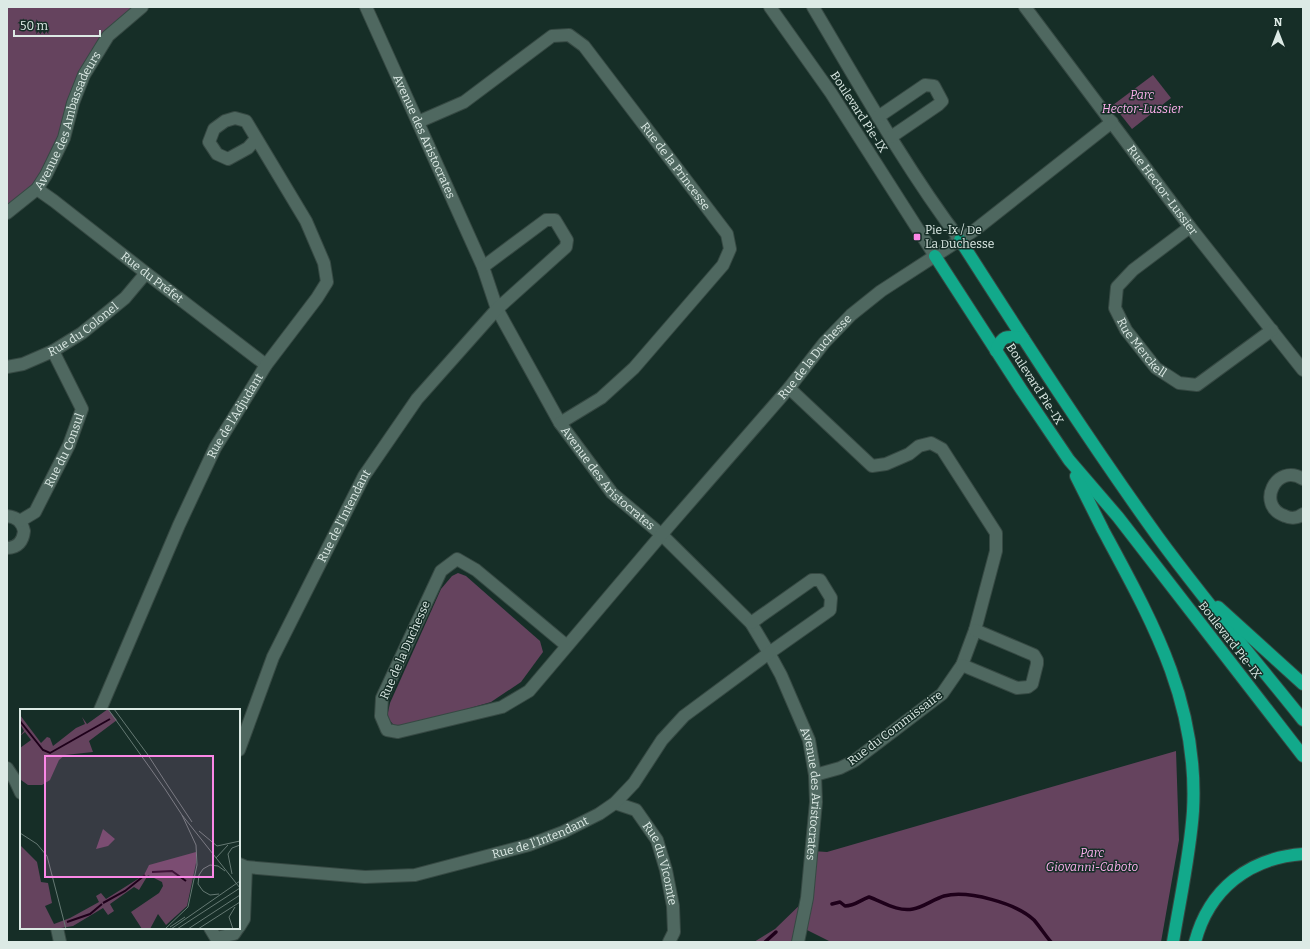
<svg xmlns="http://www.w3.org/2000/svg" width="1310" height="949" viewBox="0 0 1310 949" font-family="Bitter,serif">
<rect width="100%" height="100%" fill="#162e27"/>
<g fill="#65435e">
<polygon points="7,7 142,7 108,36 82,78 46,175 7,213"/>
<polygon points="1153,75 1171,98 1132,129 1113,105"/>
<polygon points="458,573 466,576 540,641 543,652 521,682 491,702 397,729 387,717 390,703 441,589 452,576"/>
<polygon points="1176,751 1179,840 1161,942 831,942 801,927 798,942 754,942 775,929 807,898 812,851 827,852"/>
</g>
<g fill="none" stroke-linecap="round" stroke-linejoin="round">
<g stroke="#1e001a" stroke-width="3.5">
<path d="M 832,904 L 840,902 L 845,906 C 855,906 860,900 869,897 C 883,902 897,912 913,909 C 922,908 934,899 944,896 C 968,890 1016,903 1034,920 C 1040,927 1045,935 1051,942"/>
<polyline points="765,942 776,932"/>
</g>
<defs>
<g id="minor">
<path id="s1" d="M 366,7 L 483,267 L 497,309 L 560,423 L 612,493 L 662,535 L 751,623 L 769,653 L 781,675 L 809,740 L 815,775 L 816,802 L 807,898 L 798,942"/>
<polyline points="770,7 831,93 935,256"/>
<path d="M 813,7 C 860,86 905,167 960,240"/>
<path id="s2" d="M 1025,7 L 1190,227 L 1303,370"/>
<polyline points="878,117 925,85 934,86 942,101 938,105 891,137"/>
<path id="s3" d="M 418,122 L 464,102 L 552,36 L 569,35 L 584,46 L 727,234 L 730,249 L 723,265 L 634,368 L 601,398 L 560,423"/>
<path id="s4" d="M 37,189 L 54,201 L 146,273 L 266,365"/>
<path id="s5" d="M 7,213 L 37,189 L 46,175 L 64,138 L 73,103 L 84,75 L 108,36 L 142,7"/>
<path id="s6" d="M 1190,227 L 1133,270 L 1117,287 L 1115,308 L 1126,330 L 1156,368 L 1179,383 L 1197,385 L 1272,330"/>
<path id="s7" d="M 7,367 L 23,364 L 53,351 L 82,333 L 125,298 L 146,273"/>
<polyline points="789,388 872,466 886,464 909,454 919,446 931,443 942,449 996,533 996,551 975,630 962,665 942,694 854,761 840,768 815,775"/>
<path d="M 1303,479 C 1276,462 1255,506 1285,516 C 1291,519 1298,518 1303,514"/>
<path d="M 7,516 C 17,517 22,522 24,531 C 23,541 18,548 7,548"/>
<path id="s8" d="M 20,521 L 35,512 L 69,445 L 82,409 L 53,351"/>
<path id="s9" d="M 567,646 L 476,570 L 457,559 L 441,571 L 382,698 L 381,716 L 387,730 L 398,732 L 502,707 L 529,691 L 668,527 L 789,388 L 824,343 L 851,315 L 881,291 L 975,230 L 1112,122"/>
<polyline points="962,665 1017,688 1028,687 1032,684 1037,664 1037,660 1034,655 975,630"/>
<path id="s10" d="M 100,710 L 179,525 L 215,448 L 266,365 L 317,298 L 327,282 L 324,263 L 306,221 L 246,121 L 235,118 L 225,121 L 214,129 L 209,142 L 217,154 L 228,159 L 248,148 L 256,139"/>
<path id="s11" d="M 239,750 L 273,657 L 364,476 L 417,399 L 497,309 L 566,247 L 567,240 L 555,220 L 546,220 L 483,267"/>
<polyline points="7,768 15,780 21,793"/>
<path id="s12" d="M 615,803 L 636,810 L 657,840 L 666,870 L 673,906 L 674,932 L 669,942"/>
<path id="s13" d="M 239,864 L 246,867 L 365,877 L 415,875 L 529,845 L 563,832 L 599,814 L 615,803 L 634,783 L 662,740 L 684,716 L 769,653 L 830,610 L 831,598 L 820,580 L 812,580 L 751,623"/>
<polyline points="239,927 244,919 246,867"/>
<polyline points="57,928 60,942"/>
<polyline points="210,928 216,938 234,934 238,928"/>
</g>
<g id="highway">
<path d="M 960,240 C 1024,340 1089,441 1158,537 C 1204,600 1254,659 1303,720"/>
<polyline points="935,256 1021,389 1069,460 1118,517 1303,756"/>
<path d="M 996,351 C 1002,334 1008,336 1023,338"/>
<path d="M 1076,476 C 1085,494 1094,512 1103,530 C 1152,621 1199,703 1193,811 C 1190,855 1180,899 1173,942"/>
<polyline points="1218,607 1303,684"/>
<path d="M 1195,942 C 1209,889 1249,858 1303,854"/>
</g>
</defs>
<use href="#minor" stroke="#364943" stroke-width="14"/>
<use href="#highway" stroke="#364943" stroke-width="14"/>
<use href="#minor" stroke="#4f6860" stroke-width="12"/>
<use href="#highway" stroke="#12a98b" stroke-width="12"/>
</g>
<rect fill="#fb87e6" stroke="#162e27" stroke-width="1.5" x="913" y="233" width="8" height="8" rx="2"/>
<g text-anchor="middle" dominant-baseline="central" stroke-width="3" stroke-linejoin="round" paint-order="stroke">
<g font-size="12" font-style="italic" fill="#ffb1ef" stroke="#162e27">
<text x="1142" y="95">Parc<tspan x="1142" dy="14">Hector-Lussier</tspan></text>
<text x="1092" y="853">Parc<tspan x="1092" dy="14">Giovanni-Caboto</tspan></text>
</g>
<g font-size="12" fill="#dceae5" stroke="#162e27">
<text transform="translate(859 112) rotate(57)">Boulevard Pie-IX</text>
<text stroke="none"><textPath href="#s5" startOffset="114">Avenue des Ambassadeurs</textPath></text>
<text stroke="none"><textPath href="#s1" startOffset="142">Avenue des Aristocrates</textPath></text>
<text stroke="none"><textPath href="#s3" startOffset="347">Rue de la Princesse</textPath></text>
<text stroke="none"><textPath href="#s2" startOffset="229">Rue Hector-Lussier</textPath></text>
<text stroke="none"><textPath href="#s4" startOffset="145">Rue du Préfet</textPath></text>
<text stroke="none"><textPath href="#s7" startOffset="86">Rue du Colonel</textPath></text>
<text stroke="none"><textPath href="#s6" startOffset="164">Rue Merckell</textPath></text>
<text stroke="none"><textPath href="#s9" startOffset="923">Rue de la Duchesse</textPath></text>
<text transform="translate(1035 384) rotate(57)">Boulevard Pie-IX</text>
<text stroke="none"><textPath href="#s10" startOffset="324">Rue de l'Adjudant</textPath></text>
<text stroke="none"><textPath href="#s8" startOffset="86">Rue du Consul</textPath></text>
<text stroke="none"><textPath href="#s1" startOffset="533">Avenue des Aristocrates</textPath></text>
<text stroke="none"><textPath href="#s11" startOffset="257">Rue de l'Intendant</textPath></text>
<text transform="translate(1230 640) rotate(52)">Boulevard Pie-IX</text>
<text transform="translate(405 650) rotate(-66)">Rue de la Duchesse</text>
<text transform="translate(895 728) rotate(-37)">Rue du Commissaire</text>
<text stroke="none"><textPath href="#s1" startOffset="922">Avenue des Aristocrates</textPath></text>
<text stroke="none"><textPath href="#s13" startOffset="308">Rue de l'Intendant</textPath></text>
<text stroke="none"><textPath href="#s12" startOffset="82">Rue du Vicomte</textPath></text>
</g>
<g font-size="12" fill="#dceae5" stroke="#162e27" text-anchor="start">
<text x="925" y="230">Pie-Ix / De<tspan x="925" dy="14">La Duchesse</tspan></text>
</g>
</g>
<g transform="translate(20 709)">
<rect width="220" height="220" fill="#162e27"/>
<path d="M 88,0 L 97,11 L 69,32 L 73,43 L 45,46 L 39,51 L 30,71 L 22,76 L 8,76 L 1,71 L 0,39 L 11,31 L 5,23 L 0,27 L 4,22 L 0,15 L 0,6 L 21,34 L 27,28 L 30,29 L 33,37 L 56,19 L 65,15 L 62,8 L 67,15 ZM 83,120 L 95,130 L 88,137 L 76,140 ZM 0,136 L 17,153 L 21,173 L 28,174 L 32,194 L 25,197 L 34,215 L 50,209 L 79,193 L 76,187 L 81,184 L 86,190 L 124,166 L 129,156 L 176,143 L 176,154 L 167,197 L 146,216 L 138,205 L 130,220 L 122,220 L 111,203 L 139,184 L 143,177 L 142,173 L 128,166 L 119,181 L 114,178 L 90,195 L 94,202 L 88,206 L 83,199 L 53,217 L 35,220 L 0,220 Z" fill="#65435e"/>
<path fill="none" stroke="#1e001a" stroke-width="2" d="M 0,12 L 23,41 L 30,44 L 90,10M 132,163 L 152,162 L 166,172M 83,194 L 105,182 L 125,166M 47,213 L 70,205 L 82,195"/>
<path fill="none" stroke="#657973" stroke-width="1" d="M 88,0 L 145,80M 94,0 L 128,46 L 148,77M 148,77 L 172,113M 145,80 L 162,106 L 220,179M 179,122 L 197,137 L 220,132M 0,124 L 17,135 L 27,147 L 46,220M 196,149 L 208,136M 212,165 L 208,145 L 212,139 L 220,136M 199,185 L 190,186 L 183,182 L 178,175 L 179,166 L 183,160 L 190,156 L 198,157 L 205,162M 150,218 L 165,208M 145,220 L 168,198 L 177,156 L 176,136 L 162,106M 151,220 L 220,172M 157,220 L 220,179M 168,220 L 220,186M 178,220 L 220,193M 213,220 L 209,208 L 215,198"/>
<path fill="#fb87e6" fill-opacity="0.15" stroke="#fb87e6" stroke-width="2" d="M 25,47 L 193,47 L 193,168 L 25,168 Z"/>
<rect width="220" height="220" fill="none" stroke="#dceae5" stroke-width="2"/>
</g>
<rect width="1310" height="949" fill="none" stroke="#dceae5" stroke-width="16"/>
<g transform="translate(1278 32)" stroke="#162e27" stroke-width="3" paint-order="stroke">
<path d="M0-3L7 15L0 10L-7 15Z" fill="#dceae5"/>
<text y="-6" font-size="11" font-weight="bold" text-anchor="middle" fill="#dceae5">N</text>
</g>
<path d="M14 30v6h86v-6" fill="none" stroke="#dceae5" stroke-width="2"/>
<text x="20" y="30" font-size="12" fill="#dceae5" stroke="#162e27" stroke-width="3" paint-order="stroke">50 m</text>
</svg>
